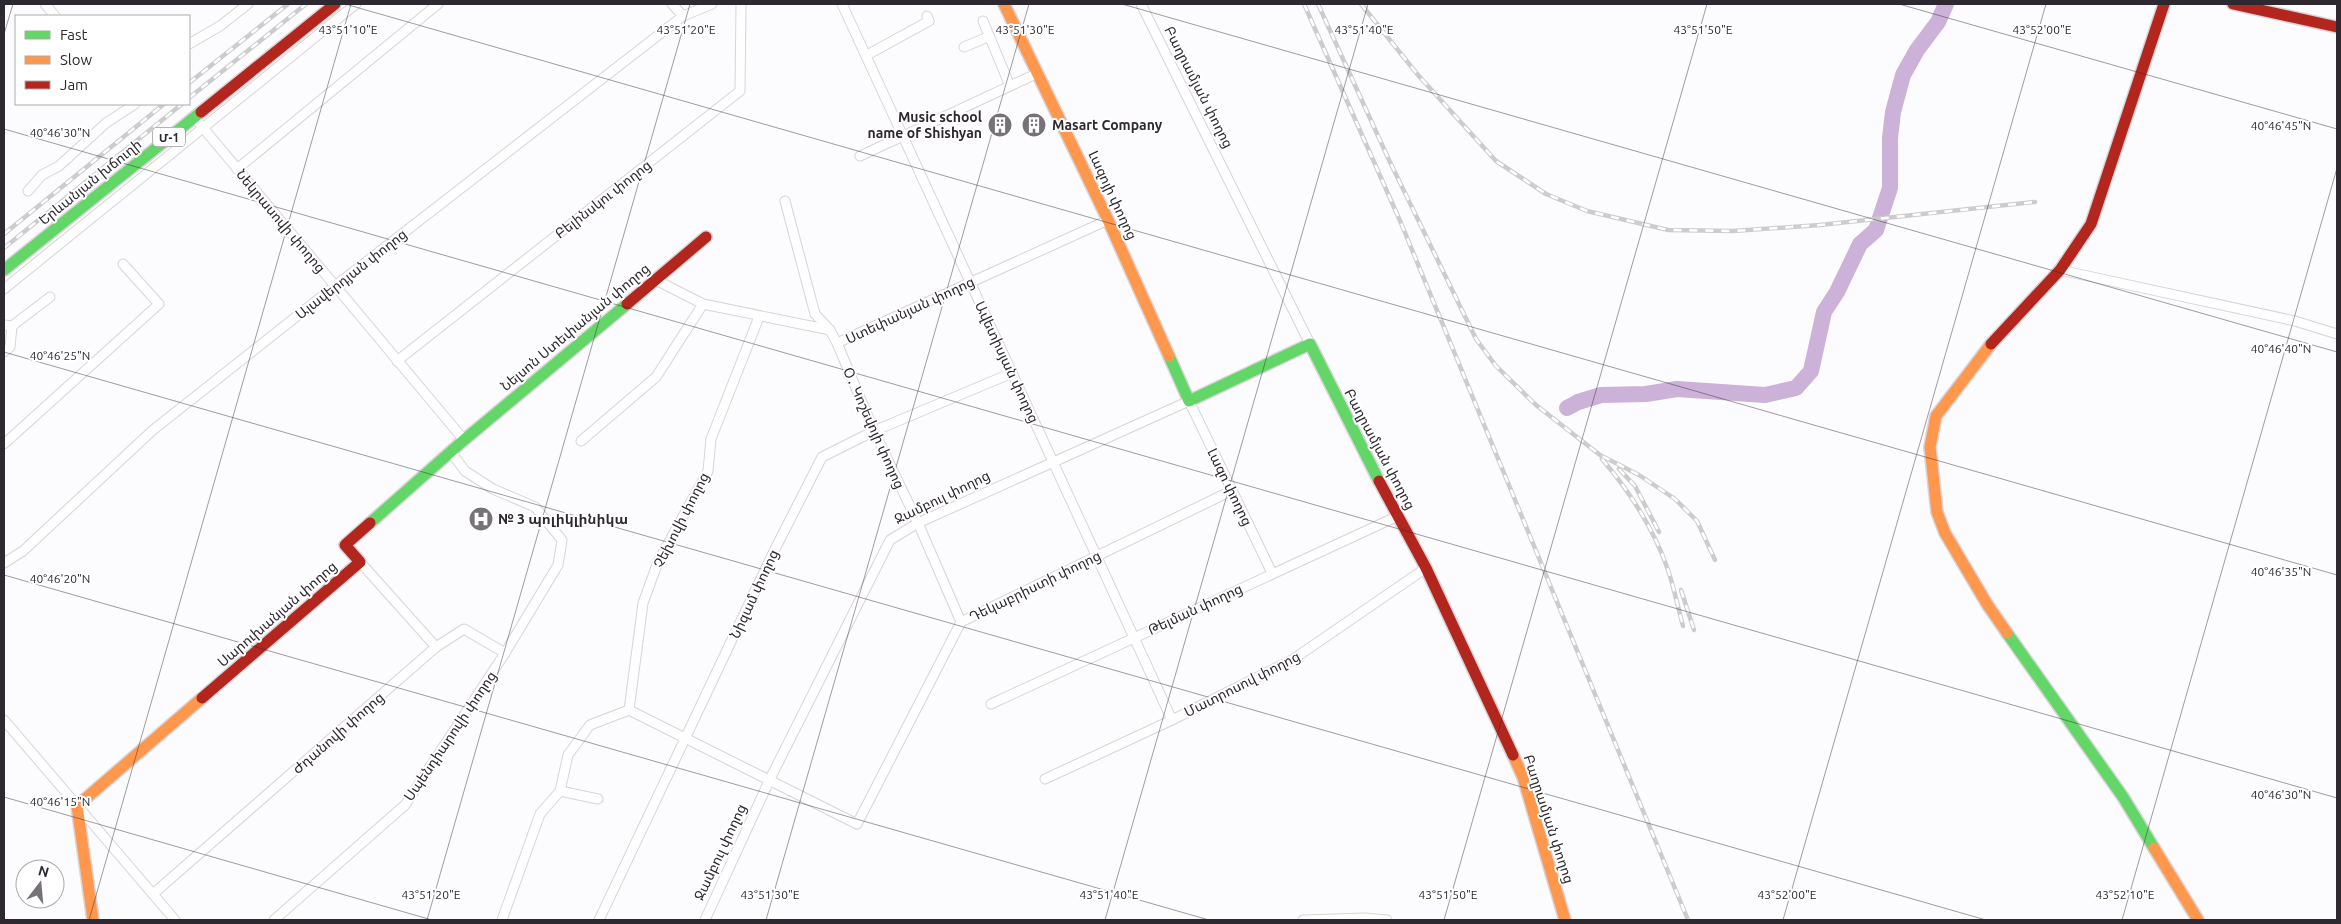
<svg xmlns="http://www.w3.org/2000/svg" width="2341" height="924" viewBox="0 0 2341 924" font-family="Ubuntu,'Noto Sans Armenian',sans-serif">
<rect width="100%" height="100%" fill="#fcfbfd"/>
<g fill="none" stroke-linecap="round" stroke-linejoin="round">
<polyline stroke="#ccb2d8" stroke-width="16" points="1567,408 1578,402 1601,395 1646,394 1677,389 1765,395 1796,388 1811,371 1824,312 1837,292 1860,244 1876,230 1890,188 1890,138 1893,112 1903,75 1917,50 1938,22 1946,4"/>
<defs>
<g id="street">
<polyline points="45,4 55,16"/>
<polyline points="672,4 683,16"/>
<polyline points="842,4 1172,720"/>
<polyline points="1141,4 1310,344"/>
<polyline points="983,21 1010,86"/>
<polyline points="189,44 220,26 248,4"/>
<polyline points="964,47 988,37"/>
<polyline points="867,55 929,21 927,16"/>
<polyline points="199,123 464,440"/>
<polyline points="860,156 1038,73"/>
<polyline points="237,169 438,4"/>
<polyline points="28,191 42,175 59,166 106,123 135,104"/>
<polyline points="785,201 815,314 830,330"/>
<polyline points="2060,270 2295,321 2337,334"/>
<polyline points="656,280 703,304 830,330 837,343 1108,220"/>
<polyline points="4,289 356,4"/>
<polyline points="4,325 12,326 10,347 4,352"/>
<polyline points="12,326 50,297"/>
<polyline points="837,343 874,431 918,523 961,622"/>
<polyline points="397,361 740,91 741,4"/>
<polyline points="581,441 656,377 703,304"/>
<polyline points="4,444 159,304 123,264"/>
<polyline points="4,563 23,551 153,430 335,286 683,16 712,4"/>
<polyline points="436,647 464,629 505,653"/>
<polyline points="991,704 1398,516"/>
<polyline points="629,710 857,824 961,622 1231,491"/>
<polyline points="629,710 643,603 658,562 708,471 711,439 759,317"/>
<polyline points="4,720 175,920"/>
<polyline points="1045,779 1172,720 1292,660 1426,568"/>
<polyline points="560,791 598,799"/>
<polyline points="153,894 436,647 360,562"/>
<polyline points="274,920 405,805 505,653 558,565 562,540 535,507 493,489 465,471 451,452"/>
<polyline points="502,920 540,814 560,791 568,755 590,725 629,710"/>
<polyline points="599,920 774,551 822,457 874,431 1012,373"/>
<polyline points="705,920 770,779 890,540 918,523 1189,401 1272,573"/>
<polyline points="1303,920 1365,918 1387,920"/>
</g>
<g id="fast">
<polyline points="4,270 201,112"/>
<polyline points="1169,356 1189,401 1310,344 1379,481"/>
<polyline points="370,523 464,440 627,304"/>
<polyline points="2007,633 2123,797 2154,848"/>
</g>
<g id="slow">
<polyline points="1004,4 1108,220 1169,356"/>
<polyline points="1991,344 1936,416 1930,447 1937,512 1945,533 1987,604 2007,633"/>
<polyline points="1513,755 1523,777 1565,920"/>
<polyline points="2154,848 2198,920"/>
<polyline points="93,920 77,806 202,698"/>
</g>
<g id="jam">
<polyline points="2233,4 2337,27"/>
<polyline points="201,112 335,4"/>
<polyline points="627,304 706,237"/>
<polyline points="1991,344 2060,270 2091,224 2164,4"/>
<polyline points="1379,481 1426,568 1513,755"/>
<polyline points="202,698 360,562 345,545 370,523"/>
</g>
</defs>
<use href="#street" stroke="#d8d4da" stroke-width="11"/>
<use href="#fast" stroke="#d8d4da" stroke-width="14"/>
<use href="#slow" stroke="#d8d4da" stroke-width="14"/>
<use href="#jam" stroke="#d8d4da" stroke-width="14"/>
<use href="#street" stroke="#fffeff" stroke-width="9"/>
<use href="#fast" stroke="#63d668" stroke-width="11"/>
<use href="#slow" stroke="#ff974d" stroke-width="11"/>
<use href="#jam" stroke="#b3261e" stroke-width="11"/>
<defs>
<g id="rail">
<polyline points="1304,4 1401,223 1688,920"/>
<polyline points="1318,4 1389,160 1476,339 1496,366 1536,405 1600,455 1639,475 1675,499 1697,521 1715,560"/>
<polyline points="1361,4 1418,75 1496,161 1546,194 1587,211 1668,230 1733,231 1820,225 2035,202"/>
<polyline points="189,83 288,4"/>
<polyline points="189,98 306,4"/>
<polyline points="4,234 164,104"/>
<polyline points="4,248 182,104"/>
<path d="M 1602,459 C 1630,492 1654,529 1668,570 C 1674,588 1678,607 1683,626"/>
<polyline points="1619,469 1635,486 1659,532"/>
<polyline points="1681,590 1694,630"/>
</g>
</defs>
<use href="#rail" stroke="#cdcccd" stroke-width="4.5"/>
<use href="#rail" stroke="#fff" stroke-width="2.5" stroke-dasharray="8" stroke-linecap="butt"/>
</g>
<path fill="none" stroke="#2e2831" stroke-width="1" stroke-opacity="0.45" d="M 345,4 L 2337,575M 1122,4 L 2337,352M 1899,4 L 2337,129M 4,34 L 13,4M 4,129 L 2337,798M 4,352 L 1986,920M 4,575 L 1209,920M 4,797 L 432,920M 89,920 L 351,4M 427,920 L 690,4M 766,920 L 1029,4M 1105,920 L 1368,4M 1444,920 L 1707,4M 1783,920 L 2046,4M 2122,920 L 2337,168"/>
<defs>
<symbol id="building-disc" viewBox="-11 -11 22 22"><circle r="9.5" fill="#767278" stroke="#fff"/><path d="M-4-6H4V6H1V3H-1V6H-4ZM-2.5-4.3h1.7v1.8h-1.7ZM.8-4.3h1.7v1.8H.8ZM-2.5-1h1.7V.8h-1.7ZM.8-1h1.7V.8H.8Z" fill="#fff"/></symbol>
<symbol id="hospital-disc" viewBox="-11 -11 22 22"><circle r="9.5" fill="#767278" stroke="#fff"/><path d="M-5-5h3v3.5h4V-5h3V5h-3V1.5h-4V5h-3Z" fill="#fff"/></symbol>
</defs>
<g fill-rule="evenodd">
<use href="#building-disc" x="986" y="111" width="28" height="28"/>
<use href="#building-disc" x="1020" y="111" width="28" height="28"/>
<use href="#hospital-disc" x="467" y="505" width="28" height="28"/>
</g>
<g text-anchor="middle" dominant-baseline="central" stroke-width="4" stroke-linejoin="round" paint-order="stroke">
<rect fill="#fff" stroke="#6d686f" stroke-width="1" x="153" y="127.5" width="32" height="19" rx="4"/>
<g font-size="12" font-weight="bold" fill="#2e2831">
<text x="169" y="137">Մ-1</text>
</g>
<g font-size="14" fill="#2e2831" stroke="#fff">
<text transform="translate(1199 87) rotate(63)">Բաղրամյան փողոց</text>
<text transform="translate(90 182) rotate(-39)">Երևանյան խճուղի</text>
<text transform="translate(1113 195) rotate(65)">Լազոյի փողոց</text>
<text transform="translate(603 199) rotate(-38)">Բելինսկու փողոց</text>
<text transform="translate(281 221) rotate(50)">Նեկրասովի փողոց</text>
<text transform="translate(351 274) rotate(-38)">Ալավերդյան փողոց</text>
<text transform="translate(910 310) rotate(-25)">Ստեփանյան փողոց</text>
<text transform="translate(575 327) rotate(-40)">Նելսոն Ստեփանյան փողոց</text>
<text transform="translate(1007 362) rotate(65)">Ավետիսյան փողոց</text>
<text transform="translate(874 428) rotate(66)">Օ․ Կոշեվոյի փողոց</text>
<text transform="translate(1380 449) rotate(62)">Բաղրամյան փողոց</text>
<text transform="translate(1230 487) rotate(64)">Լազո փողոց</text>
<text transform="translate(942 497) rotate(-26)">Ջամբուլ փողոց</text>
<text transform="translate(681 520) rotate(-63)">Չեխովի փողոց</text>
<text transform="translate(1035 586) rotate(-26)">Դեկաբրիստի փողոց</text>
<text transform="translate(754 594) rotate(-65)">Նիզամ փողոց</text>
<text transform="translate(1195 609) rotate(-25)">Թելման փողոց</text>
<text transform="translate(277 614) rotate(-41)">Սարուխանյան փողոց</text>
<text transform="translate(1242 684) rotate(-27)">Մատրոսով փողոց</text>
<text transform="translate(338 733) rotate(-41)">Ժդանովի փողոց</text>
<text transform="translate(450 736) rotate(-56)">Սպենդիարովի փողոց</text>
<text transform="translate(1549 819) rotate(72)">Բաղրամյան փողոց</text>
<text transform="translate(720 852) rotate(-65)">Ջամբուլ փողոց</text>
</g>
<g font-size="14" font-weight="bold" fill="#2e2831" stroke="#fff" text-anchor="start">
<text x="982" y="117" text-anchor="end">Music school<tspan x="982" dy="16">name of Shishyan</tspan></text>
<text x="1052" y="125">Masart Company</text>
<text x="498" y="519">№ 3 պոլիկլինիկա</text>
</g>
</g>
<g font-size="12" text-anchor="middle" fill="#2e2831" stroke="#fff" stroke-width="4" stroke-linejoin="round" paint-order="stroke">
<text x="348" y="34">43°51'10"E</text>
<text x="686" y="34">43°51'20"E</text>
<text x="1025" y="34">43°51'30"E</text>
<text x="1364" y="34">43°51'40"E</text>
<text x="1703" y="34">43°51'50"E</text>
<text x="2042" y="34">43°52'00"E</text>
<text x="2281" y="130">40°46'45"N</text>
<text x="60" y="137">40°46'30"N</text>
<text x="2281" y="353">40°46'40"N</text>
<text x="60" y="360">40°46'25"N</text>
<text x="2281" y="576">40°46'35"N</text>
<text x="60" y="583">40°46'20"N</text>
<text x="2281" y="799">40°46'30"N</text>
<text x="60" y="806">40°46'15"N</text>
<text x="431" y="899">43°51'20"E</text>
<text x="770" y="899">43°51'30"E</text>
<text x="1109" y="899">43°51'40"E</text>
<text x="1448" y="899">43°51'50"E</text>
<text x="1787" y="899">43°52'00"E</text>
<text x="2125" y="899">43°52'10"E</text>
</g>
<rect width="2341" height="924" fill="none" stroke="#2e2831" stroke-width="10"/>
<rect x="15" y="15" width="175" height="90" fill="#ffffff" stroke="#aba9ad"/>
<rect x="25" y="31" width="25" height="8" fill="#63d668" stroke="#aba9ad"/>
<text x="60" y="40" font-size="15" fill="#2e2831">Fast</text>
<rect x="25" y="56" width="25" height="8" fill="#ff974d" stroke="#aba9ad"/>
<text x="60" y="65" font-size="15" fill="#2e2831">Slow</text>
<rect x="25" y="81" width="25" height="8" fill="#b3261e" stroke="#aba9ad"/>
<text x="60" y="90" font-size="15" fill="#2e2831">Jam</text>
<g transform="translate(40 884) rotate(16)"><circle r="24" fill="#ffffff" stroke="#aba9ad"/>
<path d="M0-4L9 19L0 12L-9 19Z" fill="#767278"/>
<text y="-8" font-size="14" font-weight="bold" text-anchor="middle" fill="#2e2831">N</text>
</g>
</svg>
